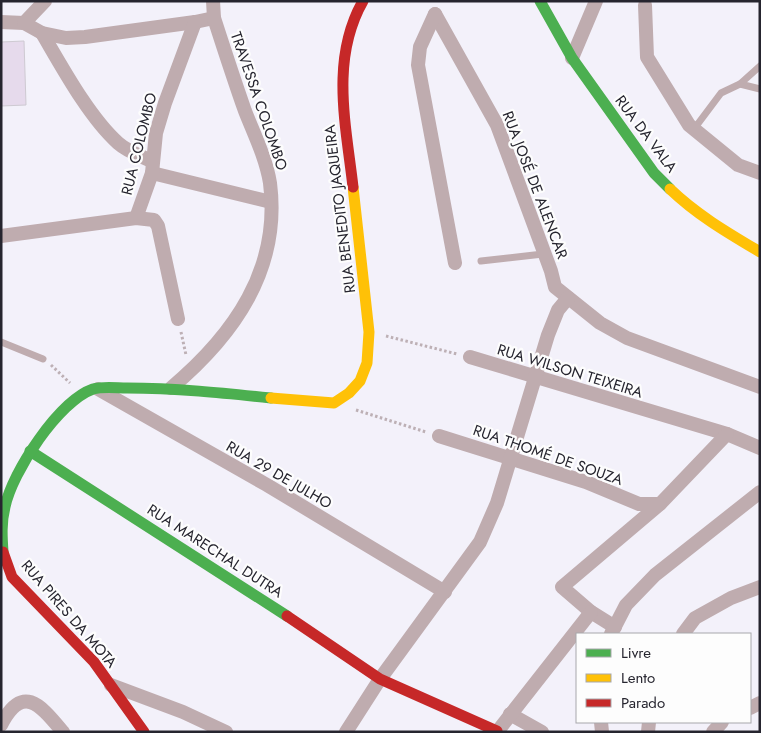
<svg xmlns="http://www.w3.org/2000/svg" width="761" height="733" font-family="Jost,sans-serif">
  <rect width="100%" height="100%" fill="#f3f1fa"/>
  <!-- building -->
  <polygon fill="#e6daec" stroke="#cecad2" points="24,41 26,105 1,106 1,42"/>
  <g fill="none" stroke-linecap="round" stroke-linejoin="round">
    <!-- path -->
    <g stroke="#bdb0b5" stroke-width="3" stroke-dasharray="2.5 2.5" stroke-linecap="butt">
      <polyline points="181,332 186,355"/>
      <polyline points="386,336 457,354"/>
      <polyline points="51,365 70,383"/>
      <polyline points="356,410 426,432"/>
    </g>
    <!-- lane -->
    <g stroke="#bfacaf" stroke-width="7">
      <polyline points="760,66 740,84 760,89"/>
      <polyline points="694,129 721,93 740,84"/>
      <polyline points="481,261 543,254"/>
      <polyline points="1,342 43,359"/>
    </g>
    <!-- street -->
    <g stroke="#bfacaf" stroke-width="14">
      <polyline points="645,5 647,57 689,125 738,165 760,173"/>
      <polyline points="435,14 497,125 551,271 555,287 600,323 627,338 760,387"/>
      <polyline points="435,14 420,47 418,65 455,263"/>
      <polyline points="1,22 24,23 42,33 66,38 85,37 195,22 214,18"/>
      <polyline points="24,23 45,1"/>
      <path d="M42 33C62 67 89 117 118 143 128 152 141 156 152 161"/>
      <polyline points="572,58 596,1"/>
      <polyline points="152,173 271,202"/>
      <polyline points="136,218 152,173 156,133 165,103 195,22"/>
      <polyline points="1,236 136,218 154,220 158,226 178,319"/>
      <polyline points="470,357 727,434 760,448"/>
      <path d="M171 388C234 335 281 269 270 183 266 158 254 134 245 111 234 80 224 49 214 18L213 1"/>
      <polyline points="98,389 267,485 445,592"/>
      <polyline points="439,436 586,482 639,504 660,504 727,434"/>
      <polyline points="615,627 591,612 562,587 660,504"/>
      <polyline points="611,634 626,605 655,575 760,492"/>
      <polyline points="683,634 695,618 731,598 760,587"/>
      <polyline points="111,685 183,712 226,732"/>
      <polyline points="750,708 760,703"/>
      <polyline points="510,714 542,732"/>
      <polyline points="601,722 602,732"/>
      <path d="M1 725C23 682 41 706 63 732"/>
      <polyline points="346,732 380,679 480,542 497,503 548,335 558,310 568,298"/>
      <polyline points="497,732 591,612"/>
      <polyline points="648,732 649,722"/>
      <polyline points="713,732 722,722"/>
    </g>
    <!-- fast -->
    <g stroke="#4caf50" stroke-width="11">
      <polyline points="540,1 572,58 654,173 670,189"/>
      <polyline points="30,451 287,616"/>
      <path d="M3 552C2 537 1 523 5 507 12 472 59 401 93 389 103 386 117 388 127 388 175 388 223 393 271 398"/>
    </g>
    <!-- slow -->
    <g stroke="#ffc107" stroke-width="11">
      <path d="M670 189C697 215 728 233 760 252"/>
      <polyline points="271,398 334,403 349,393 360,381 367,363 369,332 353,187"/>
    </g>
    <!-- jam -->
    <g stroke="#c62828" stroke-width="11">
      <path d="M353 187C346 125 330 59 363 1"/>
      <polyline points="3,552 12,577 94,662 144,732"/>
      <polyline points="287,616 380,679 497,731"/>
    </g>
  </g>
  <g text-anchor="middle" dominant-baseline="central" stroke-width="4.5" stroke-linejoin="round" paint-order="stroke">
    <!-- street labels -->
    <g font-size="15" fill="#26252f" stroke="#fdfdfd">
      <text transform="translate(259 101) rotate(71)">TRAVESSA COLOMBO</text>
      <text transform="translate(646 134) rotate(53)">RUA DA VALA</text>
      <text transform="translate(139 144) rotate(-76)">RUA COLOMBO</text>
      <text transform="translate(535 185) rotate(69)">RUA JOSÉ DE ALENCAR</text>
      <text transform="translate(340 209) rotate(-97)">RUA BENEDITO JAQUEIRA</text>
      <text transform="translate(570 371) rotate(17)">RUA WILSON TEIXEIRA</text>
      <text transform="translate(548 455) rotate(19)">RUA THOMÉ DE SOUZA</text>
      <text transform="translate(279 475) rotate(30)">RUA 29 DE JULHO</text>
      <text transform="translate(215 551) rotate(33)">RUA MARECHAL DUTRA</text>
      <text transform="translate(69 614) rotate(49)">RUA PIRES DA MOTA</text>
    </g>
  </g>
  <!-- border -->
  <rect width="761" height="733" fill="none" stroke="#26252f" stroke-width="5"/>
  <!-- legend -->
  <rect x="576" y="633" width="175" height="90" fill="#fdfdfd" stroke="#a7a7ab"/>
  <rect x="586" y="649" width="25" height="8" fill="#4caf50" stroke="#a7a7ab"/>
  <text x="621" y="658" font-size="15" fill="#26252f">Livre</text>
  <rect x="586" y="674" width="25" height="8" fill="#ffc107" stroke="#a7a7ab"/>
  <text x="621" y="683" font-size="15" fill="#26252f">Lento</text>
  <rect x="586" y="699" width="25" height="8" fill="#c62828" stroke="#a7a7ab"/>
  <text x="621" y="708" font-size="15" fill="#26252f">Parado</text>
</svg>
